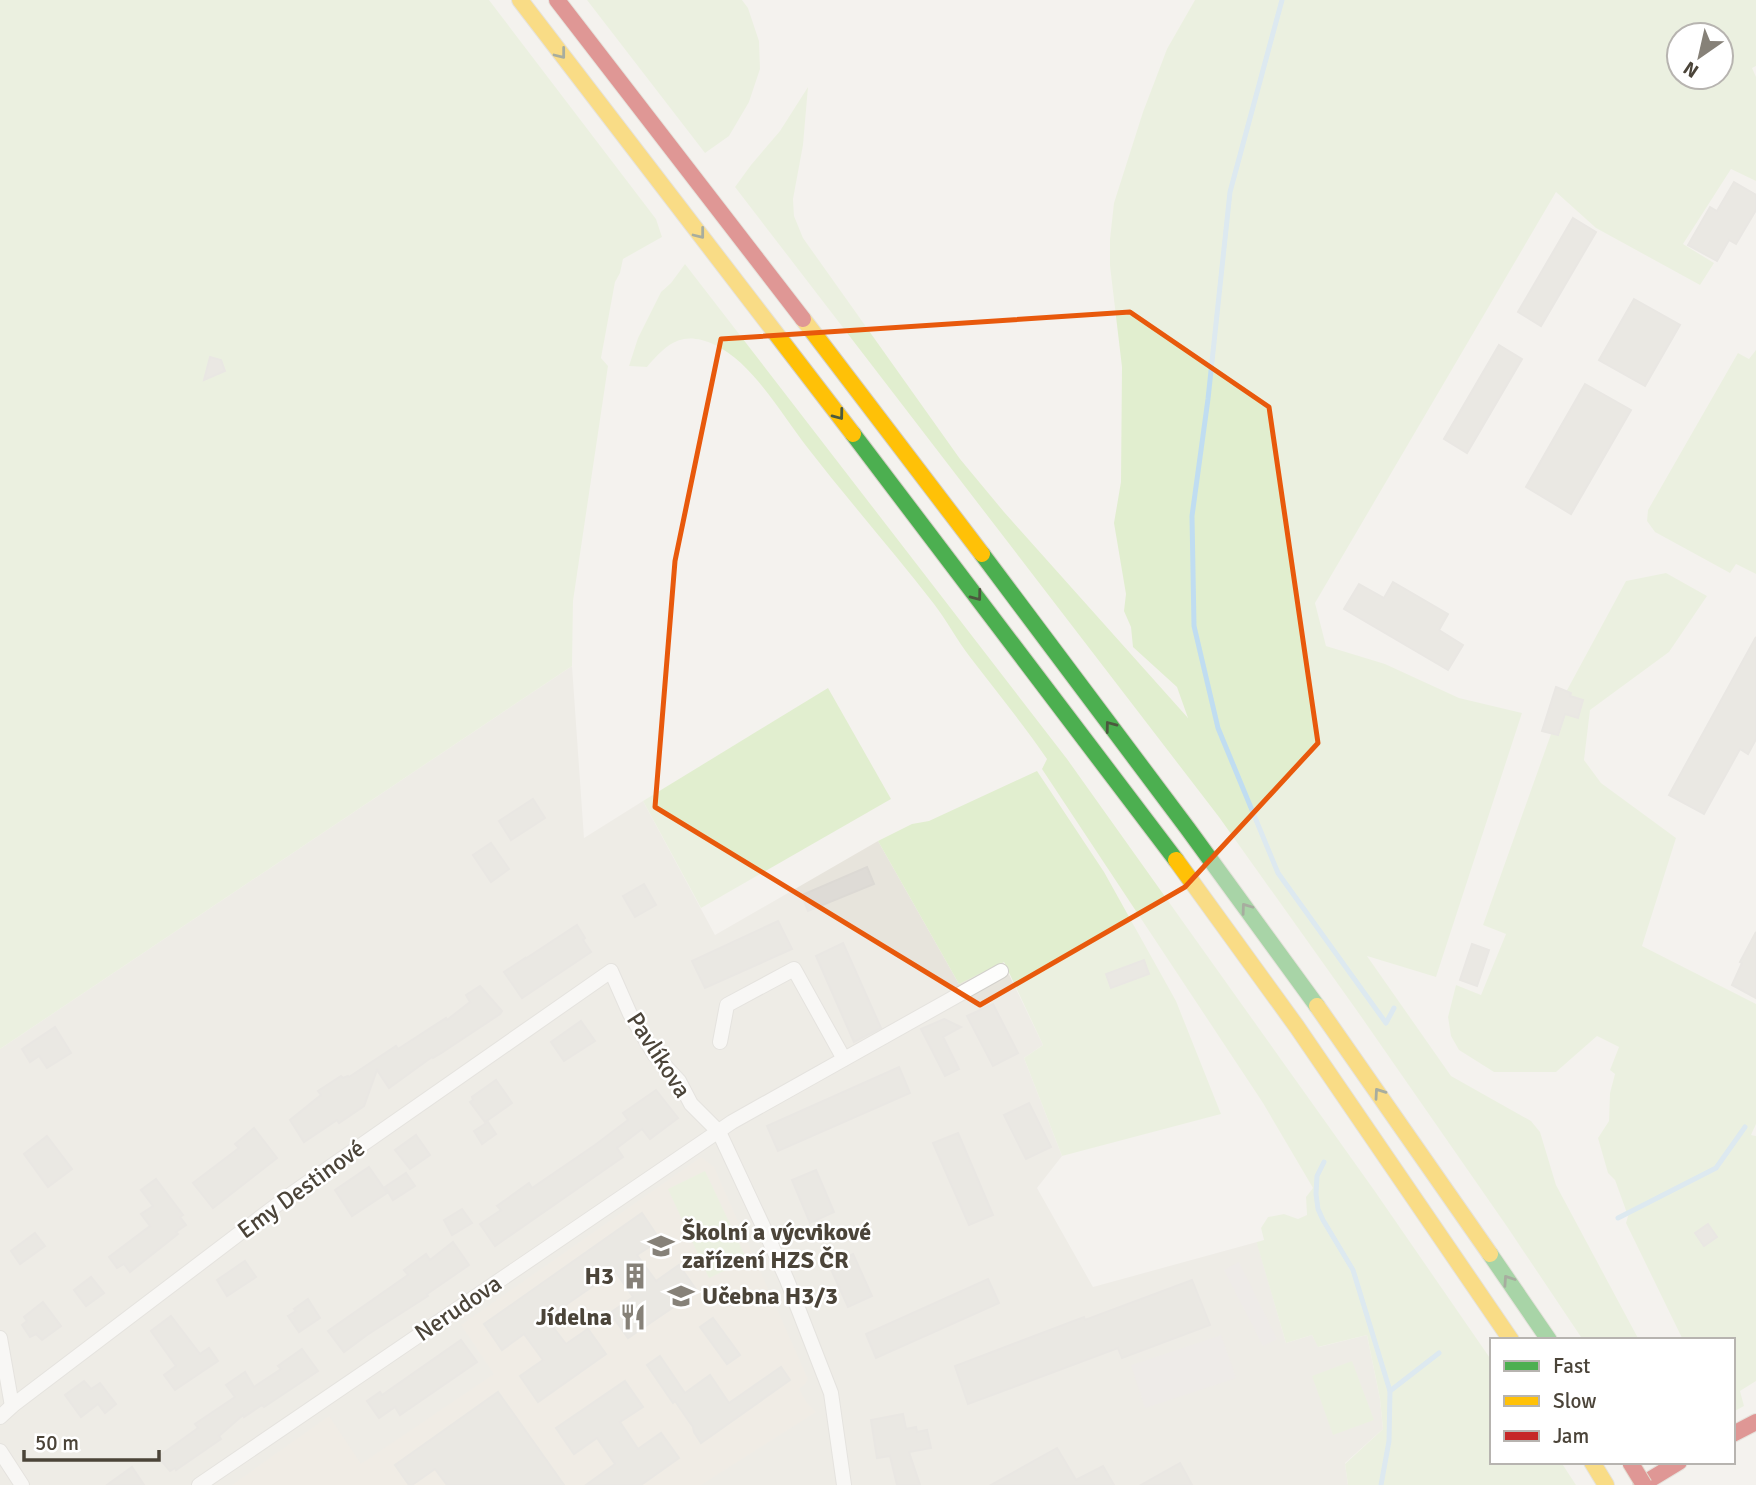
<svg xmlns="http://www.w3.org/2000/svg" width="1756" height="1485" font-family="Signika,sans-serif">
  <rect width="100%" height="100%" fill="#f4f2ee"/>
  <!-- residential -->
  <polygon fill="#e7e4dc" points="572,666 584,838 643,801 715,935 878,841 959,984 1003,962 1043,1045 1024,1058 1062,1156 1037,1188 1093,1287 1257,1242 1286,1343 1312,1335 1319,1347 1367,1335 1380,1399 1383,1429 1345,1463 1348,1485 0,1485 0,1049"/>
  <!-- education -->
  <polygon fill="#eae5da" points="701,1157 714,1167 808,1379 805,1384 799,1389 807,1403 816,1412 701,1485 232,1485 329,1416 361,1464 494,1374 461,1325"/>
  <!-- green -->
  <g fill="#e1eecf" fill-rule="evenodd">
    <polygon points="0,0 489,0 656,219 662,237 623,259 620,273 615,282 601,358 608,366 573,601 572,666 0,1049"/>
    <polygon points="587,0 742,0 748,8 759,41 760,69 749,102 729,136 705,153"/>
    <path d="M1195 0H1756V66L1752 68 1756 77V181L1731 169 1683 244 1714 263 1700 285 1596 228 1556 192 1315 603 1326 646 1385 664 1459 698 1522 713 1436 977 1367 956 1451 1076 1531 1121 1540 1132 1556 1185 1639 1340H1583L1508 1228 1360 1015 1219 817 735 187 751 165 780 131 808 87 803 145 793 199 794 216 803 238 960 459 1004 512 1188 718 1177 687 1133 647 1131 627 1124 611 1126 594 1114 523 1121 482 1122 367 1110 266V239L1114 203 1143 112 1167 49ZM1679 35H1721V77H1679Z"/>
    <path d="M685 264 1067 759 1374 1190 1492 1361V1462H1561L1576 1485H1348L1345 1464 1383 1429 1380 1399 1367 1335 1318 1347 1312 1335 1286 1343 1257 1244V1242L1264 1240 1261 1228 1268 1217 1284 1214 1298 1219 1307 1215 1306 1197 1313 1188 1263 1103 1042 769 1047 759C1023 724 996 691 970 657 957 640 947 621 934 604 893 551 848 500 807 447 782 415 752 362 715 345 682 330 668 343 647 367L629 366 638 338 661 292 671 283Z"/>
    <polygon points="1756,350 1756,574 1736,564 1730,573 1655,532 1647,521 1648,510 1738,353 1749,359"/>
    <polygon points="1666,573 1707,596 1669,652 1590,710 1584,760 1601,783 1676,838 1642,946 1756,1004 1756,1124 1751,1135 1756,1136 1756,1381 1740,1391 1744,1406 1733,1412 1733,1340 1683,1340 1626,1223 1628,1216 1615,1180 1608,1173 1598,1138 1609,1121 1610,1093 1615,1074 1610,1070 1619,1047 1597,1036 1556,1072 1494,1072 1459,1050 1451,1036 1448,1017 1456,985 1481,995 1506,934 1483,925 1566,692 1626,581"/>
    <polygon points="828,688 891,799 701,908 643,801"/>
    <polygon points="1037,771 1104,872 1176,1001 1221,1114 1062,1156 1024,1058 1043,1045 1004,962 959,984 878,841 912,824 929,821"/>
    <polygon points="705,1171 747,1260 709,1278 668,1189"/>
    <polygon points="1352,1361 1374,1420 1333,1435 1312,1376"/>
  </g>
  <!-- parking -->
  <g fill="#e6e3df">
    <polygon points="1239,1262 1277,1339 1263,1346 1224,1270"/>
    <polygon points="1221,1335 1236,1378 1145,1408 1131,1365"/>
  </g>
  <g fill="none" stroke-linecap="round" stroke-linejoin="round">
    <!-- stream -->
    <g stroke="#c0ddf1" stroke-width="5">
      <polyline points="1282,0 1230,192 1208,399 1192,516 1194,626 1218,728 1278,873 1386,1023 1394,1008"/>
      <polyline points="1324,1162 1317,1176 1316,1194 1318,1209 1323,1220 1353,1270 1390,1391"/>
      <polyline points="1618,1218 1716,1168 1745,1127"/>
      <polyline points="1381,1485 1389,1441 1390,1391 1439,1353"/>
    </g>
  </g>
  <!-- building -->
  <g fill="#dedbd6" stroke="#dcd9d4" stroke-width="2">
    <polygon points="1734,182 1756,195 1756,210 1736,244 1729,240 1717,261 1688,245 1710,207 1717,211"/>
    <polygon points="1573,218 1596,232 1541,326 1518,312"/>
    <polygon points="1634,299 1680,325 1645,386 1599,360"/>
    <polygon points="1499,345 1522,359 1467,453 1444,439"/>
    <polygon points="210,357 221,360 225,371 204,380"/>
    <polygon points="1585,384 1631,410 1571,514 1526,487"/>
    <polygon points="1393,582 1448,614 1439,630 1463,645 1448,670 1344,609 1359,584 1384,598"/>
    <polygon points="1756,637 1756,739 1748,754 1740,749 1704,814 1669,795"/>
    <polygon points="1556,687 1571,693 1570,696 1583,700 1578,718 1565,714 1558,735 1542,731"/>
    <polygon points="533,799 545,818 511,840 499,821"/>
    <polygon points="491,843 509,869 491,882 473,855"/>
    <polygon points="867,867 874,884 808,911 802,895"/>
    <polygon points="644,884 656,905 635,917 623,896"/>
    <polygon points="778,921 792,949 705,988 692,961"/>
    <polygon points="577,925 585,938 583,940 591,952 522,998 504,972 525,958 525,959"/>
    <polygon points="1756,932 1756,998 1732,985 1742,963 1740,962"/>
    <polygon points="843,943 881,1028 854,1042 816,956"/>
    <polygon points="1472,944 1489,950 1477,986 1460,980"/>
    <polygon points="1144,960 1149,974 1111,988 1106,974"/>
    <polygon points="480,986 502,1011 500,1014 443,1052 433,1058 432,1057 389,1088 377,1070 364,1106 339,1123 337,1120 304,1142 290,1120 321,1095 318,1091 341,1076 343,1078 348,1076 349,1077 396,1046 398,1049 446,1018 447,1020 470,1002 466,995"/>
    <polygon points="993,1004 1018,1053 993,1066 967,1016"/>
    <polygon points="944,1019 961,1027 943,1037 959,1069 945,1076 921,1029"/>
    <polygon points="581,1021 595,1041 564,1061 551,1042"/>
    <polygon points="55,1027 71,1053 47,1068 39,1056 30,1062 22,1049"/>
    <polygon points="899,1067 910,1093 778,1151 767,1126"/>
    <polygon points="496,1080 512,1103 485,1122 470,1102 473,1100 472,1097"/>
    <polygon points="656,1090 678,1118 650,1139 642,1129 617,1148 623,1157 495,1246 480,1224 501,1210 497,1206 529,1183 532,1188 595,1145 628,1120 623,1113"/>
    <polygon points="1029,1103 1051,1147 1026,1159 1004,1115"/>
    <polygon points="488,1122 496,1134 482,1144 474,1131"/>
    <polygon points="254,1128 277,1158 213,1208 193,1183 239,1148 235,1144"/>
    <polygon points="958,1133 993,1215 969,1225 933,1143"/>
    <polygon points="416,1135 430,1155 410,1169 395,1150"/>
    <polygon points="47,1136 72,1169 48,1187 24,1154"/>
    <polygon points="369,1167 387,1193 352,1216 335,1190"/>
    <polygon points="816,1170 834,1212 810,1223 792,1180"/>
    <polygon points="406,1173 415,1186 393,1200 385,1187"/>
    <polygon points="156,1179 183,1215 180,1217 186,1225 176,1232 178,1234 130,1272 124,1264 117,1268 109,1257 150,1226 141,1214 153,1206 141,1190"/>
    <polygon points="462,1209 472,1223 452,1235 444,1220"/>
    <polygon points="642,1213 660,1240 637,1255 656,1281 679,1265 697,1291 628,1338 610,1313 633,1297 615,1271 570,1302 547,1319 566,1344 588,1329 606,1354 538,1402 520,1376 543,1360 524,1334 502,1350 484,1324"/>
    <polygon points="1708,1224 1717,1237 1704,1246 1695,1233"/>
    <polygon points="35,1233 45,1246 20,1264 11,1251"/>
    <polygon points="453,1242 469,1265 427,1294 428,1296 367,1335 344,1352 328,1331 408,1275 404,1270 426,1254 430,1260"/>
    <polygon points="853,1254 872,1296 848,1307 829,1265"/>
    <polygon points="245,1261 256,1277 227,1296 217,1280"/>
    <polygon points="91,1277 104,1293 86,1306 74,1290"/>
    <polygon points="988,1279 999,1303 876,1358 866,1334"/>
    <polygon points="1192,1280 1210,1325 1122,1358 1118,1348 968,1404 955,1366 1084,1317 1085,1320"/>
    <polygon points="308,1299 320,1318 299,1332 288,1316 296,1311 294,1309"/>
    <polygon points="43,1302 61,1326 42,1340 36,1334 30,1337 22,1325 27,1321 24,1317"/>
    <polygon points="171,1316 200,1354 209,1348 218,1361 175,1390 164,1375 176,1366 151,1331"/>
    <polygon points="713,1318 740,1355 727,1364 700,1327"/>
    <polygon points="461,1340 477,1362 400,1415 395,1407 379,1418 367,1401 380,1392 382,1395"/>
    <polygon points="302,1349 318,1371 264,1407 262,1405 244,1417 243,1415 219,1436 221,1439 176,1470 175,1468 170,1471 158,1457 198,1428 195,1424 235,1397 226,1385 245,1372 254,1387 281,1369 278,1366"/>
    <polygon points="660,1356 685,1393 710,1375 729,1403 781,1367 790,1380 701,1443 694,1432 693,1427 688,1420 675,1401 673,1403 647,1365"/>
    <polygon points="84,1381 91,1389 100,1383 116,1404 105,1413 98,1404 81,1417 65,1395"/>
    <polygon points="625,1381 643,1407 620,1422 638,1449 661,1433 679,1458 641,1485 586,1485 615,1464 597,1438 574,1454 556,1428"/>
    <polygon points="498,1392 564,1485 447,1485 435,1469 412,1485 409,1485 395,1465"/>
    <polygon points="903,1414 906,1429 916,1427 917,1432 927,1430 931,1448 909,1452 920,1485 897,1485 890,1456 877,1458 871,1420"/>
    <polygon points="1057,1448 1076,1480 1103,1466 1114,1485 991,1485"/>
    <polygon points="1180,1463 1192,1485 1141,1485"/>
    <polygon points="132,1467 144,1485 107,1485"/>
  </g>
  <g fill="none" stroke-linecap="round" stroke-linejoin="round">
    <!-- street casing -->
    <g stroke="#d2d0cb" stroke-width="16">
      <g id="street">
        <polyline points="720,1042 727,1005 794,969 844,1059"/>
        <polyline points="0,1338 12,1406"/>
        <polyline points="0,1417 12,1406 290,1195 611,971 630,1014 654,1054 679,1081 691,1104 719,1132 762,1224 787,1280 831,1393 844,1485"/>
        <polyline points="0,1451 22,1485"/>
        <polyline points="199,1485 732,1122 1001,971"/>
      </g>
    </g>
    <!-- fast casing -->
    <g stroke="#d3cfc5" stroke-width="18">
      <g id="fast">
        <polyline points="853,434 1176,860"/>
        <polyline points="982,554 1188,829 1317,1006"/>
        <polyline points="1490,1254 1549,1340"/>
      </g>
    </g>
    <!-- slow casing -->
    <g stroke="#d3cfc5" stroke-width="18">
      <g id="slow">
        <polyline points="520,0 853,434"/>
        <polyline points="803,319 982,554"/>
        <polyline points="1176,860 1297,1027 1511,1340"/>
        <polyline points="1317,1006 1490,1254"/>
        <polyline points="1592,1462 1606,1485"/>
      </g>
    </g>
    <!-- jam casing -->
    <g stroke="#d3cfc5" stroke-width="18">
      <g id="jam">
        <polyline points="557,0 803,319"/>
        <polyline points="1733,1434 1756,1422"/>
        <polyline points="1641,1485 1679,1462"/>
      </g>
    </g>
    <!-- street -->
    <use href="#street" stroke="#fdfdfc" stroke-width="14"/>
    <!-- fast -->
    <use href="#fast" stroke="#4caf50" stroke-width="16"/>
    <!-- slow -->
    <use href="#slow" stroke="#ffc107" stroke-width="16"/>
    <!-- jam -->
    <use href="#jam" stroke="#c62828" stroke-width="16"/>
    <!-- jam-bridge casing -->
    <g stroke="#ccbfa9" stroke-width="18" stroke-linecap="butt">
      <polyline id="jam-bridge" points="1630,1462 1644,1485"/>
    </g>
    <!-- jam-bridge -->
    <use href="#jam-bridge" stroke="#c62828" stroke-width="16"/>
  </g>
  <!-- one-way arrows -->
  <defs><path id="oneway-chevron" d="M-2-3.5L2.5 0L-2 3.5" fill="none" stroke-width="1.6" stroke-linecap="round" stroke-linejoin="round" transform="scale(1.75)"/></defs>
  <g stroke="#4b593e">
    <use href="#oneway-chevron" transform="translate(561 54) rotate(52)"/>
    <use href="#oneway-chevron" transform="translate(700 234) rotate(52)"/>
    <use href="#oneway-chevron" transform="translate(839 415) rotate(53)"/>
    <use href="#oneway-chevron" transform="translate(977 596) rotate(53)"/>
    <use href="#oneway-chevron" transform="translate(1110 726) rotate(-127)"/>
    <use href="#oneway-chevron" transform="translate(1246 908) rotate(-126)"/>
    <use href="#oneway-chevron" transform="translate(1379 1093) rotate(-125)"/>
    <use href="#oneway-chevron" transform="translate(1508 1280) rotate(-124)"/>
  </g>
  <!-- marked area -->
  <path d="M0 0H1756V1485H0ZM1130 312 1269 407 1318 743 1185 887 980 1005 655 807 675 561 721 339Z" fill="#f4f2ee" fill-opacity=".55" fill-rule="evenodd"/>
  <path fill="none" stroke="#e8590c" stroke-width="5" stroke-linejoin="round" d="M1130 312 1269 407 1318 743 1185 887 980 1005 655 807 675 561 721 339Z"/>
  <!-- icons -->
  <defs>
    <g id="university-bare" transform="scale(2.1)"><path d="M0-5L7-2L0 1L-7-2ZM-4 1L0 2.5L4 1V4Q0 6-4 4Z" fill="#868178" stroke="#fff" stroke-width="2.5" paint-order="stroke"/></g>
    <g id="building-bare" transform="scale(2.1)"><path d="M-4-6H4V6H1V3H-1V6H-4ZM-2.5-4.3h1.7v1.8h-1.7ZM.8-4.3h1.7v1.8H.8ZM-2.5-1h1.7V.8h-1.7ZM.8-1h1.7V.8H.8Z" fill="#868178" stroke="#fff" stroke-width="2.5" paint-order="stroke"/></g>
    <g id="school-bare" transform="scale(2.1)"><path d="M0-5L7-2L0 1L-7-2ZM-4 1L0 2.5L4 1V4Q0 6-4 4Z" fill="#868178" stroke="#fff" stroke-width="2.5" paint-order="stroke"/></g>
    <g id="restaurant-bare" transform="scale(2.1)"><path d="M-5-6h1v4h1v-4h1v4h1v-4h1v5L-1.5 .5V6h-2V.5L-5-1ZM5-6V6H3V1.5H1.5Q1.5-4 5-6Z" fill="#868178" stroke="#fff" stroke-width="2.5" paint-order="stroke"/></g>
  </defs>
  <g fill-rule="evenodd">
    <use href="#university-bare" x="661" y="1246"/>
    <use href="#building-bare" x="635" y="1276"/>
    <use href="#school-bare" x="681" y="1296"/>
    <use href="#restaurant-bare" x="633" y="1317"/>
  </g>
  <g text-anchor="middle" dominant-baseline="central" stroke-width="5" stroke-linejoin="round" paint-order="stroke">
    <!-- street labels -->
    <g font-size="24" fill="#4b4439" stroke="#fff">
      <text transform="translate(659 1055) rotate(57)">Pavlíkova</text>
      <text transform="translate(301 1189) rotate(-36)">Emy Destinové</text>
      <text transform="translate(458 1308) rotate(-34)">Nerudova</text>
    </g>
    <!-- poi labels -->
    <g font-size="24" font-weight="bold" fill="#4b4439" stroke="#fff" text-anchor="start">
      <text x="682" y="1232">Školní a výcvikové<tspan x="682" dy="28">zařízení HZS ČR</tspan></text>
      <text x="614" y="1276" text-anchor="end">H3</text>
      <text x="702" y="1296">Učebna H3/3</text>
      <text x="612" y="1317" text-anchor="end">Jídelna</text>
    </g>
  </g>
  <!-- legend -->
  <rect x="1490" y="1338" width="245" height="126" fill="#ffffff" stroke="#b7b4b0" stroke-width="2"/>
  <rect x="1504" y="1361" width="35" height="10" fill="#4caf50" stroke="#b7b4b0" stroke-width="2"/>
  <text x="1553" y="1373" font-size="21" fill="#4b4439">Fast</text>
  <rect x="1504" y="1396" width="35" height="10" fill="#ffc107" stroke="#b7b4b0" stroke-width="2"/>
  <text x="1553" y="1408" font-size="21" fill="#4b4439">Slow</text>
  <rect x="1504" y="1431" width="35" height="10" fill="#c62828" stroke="#b7b4b0" stroke-width="2"/>
  <text x="1553" y="1443" font-size="21" fill="#4b4439">Jam</text>
  <!-- north arrow -->
  <g transform="translate(1700 56) rotate(214)"><circle r="33" fill="#ffffff" stroke="#b7b4b0" stroke-width="2"/>
  <path d="M0-5L12 26L0 18L-12 26Z" fill="#868178"/>
  <text y="-10" font-size="19" font-weight="bold" text-anchor="middle" fill="#4b4439">N</text>
  </g>
  <!-- scale -->
  <path d="M24 1450v10h135v-10" fill="none" stroke="#4b4439" stroke-width="3.5"/>
  <text x="35" y="1450" font-size="21" fill="#4b4439" stroke="#ffffff" stroke-width="5" paint-order="stroke">50 m</text>
</svg>
